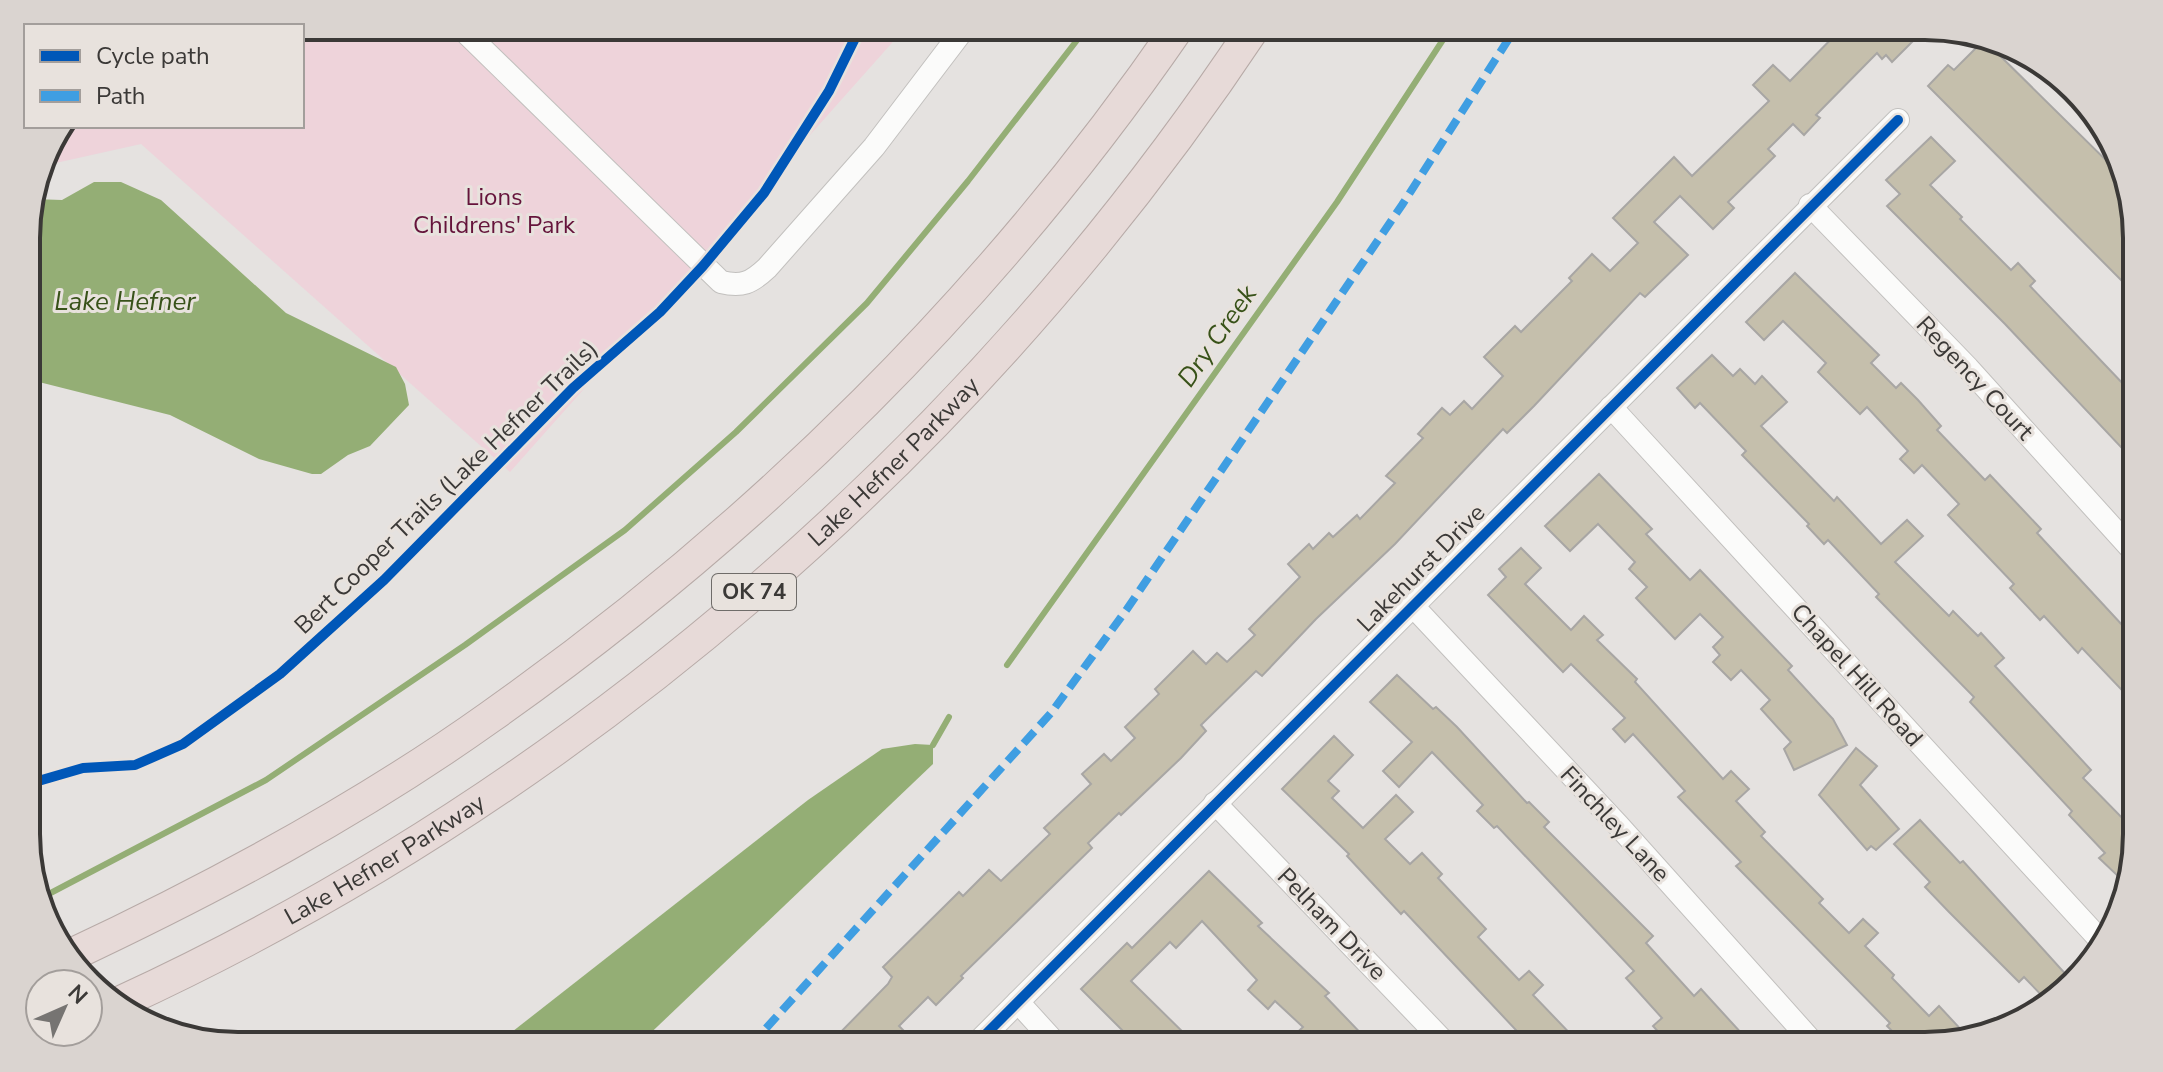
<svg xmlns="http://www.w3.org/2000/svg" width="2163" height="1072" font-family="'Nunito Sans',sans-serif">
  <rect width="100%" height="100%" fill="#e5e2e0"/>
  <!-- green -->
  <polygon fill="#eed3da" points="302,26 907,26 510,472 141,144 42,166 48,144 62,126 302,126"/>
  <!-- water -->
  <g fill="#94ae75">
    <polygon points="94,182 121,182 161,200 286,313 396,367 405,384 409,405 370,446 348,455 321,474 312,474 259,459 170,415 27,379 26,224 33,199 62,200"/>
    <polygon points="915,744 933,745 933,764 637,1046 494,1046 808,800 882,749"/>
  </g>
  <g fill="none" stroke-linecap="round" stroke-linejoin="round">
    <!-- stream -->
    <g stroke="#94ae75" stroke-width="6">
      <polyline points="1007,665 1337,202 1452,26"/>
      <polyline points="933,745 949,717"/>
      <polyline points="43,897 266,780 465,645 625,530 736,432 867,303 968,181 1088,26"/>
    </g>
  </g>
  <!-- building -->
  <g fill="#c5bfac" stroke="#a8a6a4" stroke-width="2">
    <polygon points="1844,26 1927,27 1892,62 1886,55 1882,59 1877,53 1816,115 1820,118 1804,135 1793,124 1768,149 1775,156 1728,202 1734,208 1713,229 1680,196 1654,222 1688,255 1645,297 1640,293 1534,406 1507,433 1503,429 1395,544 1316,619 1262,676 1256,671 1201,725 1206,731 1181,758 1121,815 1119,813 1088,843 1092,848 961,976 963,978 936,1005 928,997 899,1026 906,1033 894,1046 827,1046 888,984 892,977 883,967 959,892 963,896 989,870 1001,881 1050,834 1044,828 1091,784 1082,774 1104,754 1111,761 1135,738 1125,727 1159,694 1155,689 1193,651 1206,664 1217,653 1227,662 1255,635 1249,629 1300,577 1288,564 1309,544 1313,549 1329,533 1333,537 1357,515 1360,519 1395,483 1386,476 1423,438 1418,434 1442,408 1450,415 1464,401 1472,409 1503,376 1484,357 1515,326 1521,332 1572,281 1569,278 1592,254 1610,271 1638,243 1613,218 1674,157 1692,176 1769,101 1753,85 1773,65 1790,81"/>
    <polygon points="1984,40 2119,173 2135,211 2135,294 1928,86 1948,65 1954,70"/>
    <polygon points="1931,137 1955,161 1930,185 1962,217 1960,219 2011,270 2018,263 2035,281 2030,286 2127,388 2136,380 2136,463 2005,324 1887,206 1900,194 1886,180"/>
    <polygon points="1795,273 1879,355 1871,363 1896,388 1901,383 1918,400 1941,426 1937,430 1985,480 1990,475 2041,529 2037,533 2136,640 2137,706 2082,648 2078,653 2044,616 2040,620 2010,588 2014,584 1948,515 1959,504 1922,465 1914,473 1900,459 1908,451 1867,407 1860,414 1818,372 1826,363 1783,321 1764,340 1746,322"/>
    <polygon points="1712,355 1733,376 1740,369 1755,384 1762,376 1787,402 1761,426 1834,501 1837,497 1881,544 1907,520 1923,536 1895,562 1949,616 1953,611 1978,636 1981,633 2004,658 1995,666 2091,770 2083,778 2137,833 2129,870 2120,878 2099,858 2105,853 2069,815 2072,811 1970,702 1974,697 1876,597 1879,594 1828,540 1824,544 1807,526 1809,524 1742,455 1746,451 1700,403 1695,408 1677,388"/>
    <polygon points="1599,474 1652,529 1646,534 1690,580 1700,570 1792,666 1788,670 1833,719 1847,745 1794,770 1784,749 1791,742 1761,709 1770,700 1741,670 1731,680 1713,662 1720,655 1713,647 1723,637 1700,614 1675,639 1636,598 1647,587 1629,569 1635,562 1598,524 1570,551 1545,526"/>
    <polygon points="1521,548 1541,568 1525,584 1571,630 1584,616 1603,635 1597,640 1637,679 1635,682 1723,779 1731,771 1749,789 1736,801 1765,832 1761,836 1823,899 1819,903 1849,933 1863,919 1878,933 1865,946 1894,975 1892,978 1929,1016 1939,1006 1967,1036 1938,1046 1913,1046 1903,1035 1899,1038 1887,1026 1890,1023 1736,866 1741,862 1678,797 1685,791 1633,734 1625,742 1613,729 1625,718 1571,664 1563,672 1488,595 1506,577 1499,569"/>
    <polygon points="1397,675 1433,709 1436,707 1457,727 1527,803 1529,802 1549,822 1544,827 1653,936 1646,943 1694,996 1701,989 1743,1035 1730,1046 1671,1046 1653,1026 1662,1018 1626,978 1634,971 1497,826 1494,828 1477,811 1483,805 1432,752 1399,787 1383,771 1412,742 1370,702"/>
    <polygon points="1334,736 1353,755 1328,781 1339,791 1332,798 1363,828 1396,795 1413,812 1385,839 1410,864 1422,853 1442,874 1438,878 1486,929 1478,937 1519,980 1529,971 1543,985 1533,995 1582,1046 1531,1046 1404,911 1401,914 1347,856 1349,854 1282,789"/>
    <polygon points="1856,748 1877,766 1860,785 1899,829 1876,850 1871,846 1867,850 1819,795"/>
    <polygon points="1920,820 1960,863 1963,861 2070,979 2049,1003 2024,977 2019,982 1949,912 1925,887 1930,882 1894,844"/>
    <polygon points="1209,871 1262,923 1258,926 1329,993 1325,996 1373,1046 1283,1046 1303,1027 1275,1001 1268,1009 1248,990 1257,980 1202,921 1176,948 1170,942 1131,981 1197,1046 1138,1046 1081,989 1127,943 1132,948"/>
  </g>
  <g fill="none" stroke-linecap="round" stroke-linejoin="round">
    <!-- minor casing -->
    <g stroke="#c2c0be" stroke-width="24">
      <g id="minor">
        <path d="M459 26 721 282C742 287 751 283 767 268L874 147 966 26"/>
        <polyline points="1810,205 1968,368 2136,554"/>
        <polyline points="1611,407 2102,942"/>
        <polyline points="1412,605 1618,825 1816,1046"/>
        <polyline points="1215,803 1448,1046"/>
        <polyline points="1018,1002 1058,1046"/>
        <polyline points="974,1046 1898,120"/>
      </g>
    </g>
    <!-- highway casing -->
    <g stroke="#b7aaa7" stroke-width="34">
      <g id="highway">
        <path d="M67 957C214 888 358 811 490 717 758 528 993 296 1179 26"/>
        <path id="s1" d="M119 1003C577 792 976 446 1255 26"/>
      </g>
    </g>
    <!-- minor -->
    <use href="#minor" stroke="#fbfbfa" stroke-width="22"/>
    <!-- highway -->
    <use href="#highway" stroke="#e7dad8" stroke-width="32"/>
    <!-- quiet -->
    <polyline stroke="#3f9ee2" stroke-width="8" stroke-dasharray="16 8" stroke-linecap="butt" points="750,1046 1051,713 1127,609 1402,205 1517,26"/>
    <!-- cycleway casing -->
    <g stroke="#e8e2dd" stroke-width="15">
      <g id="cycleway">
        <polyline points="28,784 83,768 135,765 183,744 280,674 384,580 573,388 660,312 703,266 764,193 829,91 861,26"/>
        <polyline points="974,1046 1898,120"/>
      </g>
    </g>
    <!-- cycleway -->
    <use href="#cycleway" stroke="#0057b8" stroke-width="10"/>
  </g>
  <g text-anchor="middle" dominant-baseline="central" stroke-width="6" stroke-linejoin="round" paint-order="stroke">
    <!-- shield labels -->
    <rect fill="#e8e2dd" stroke="#6f6c69" stroke-width="2" x="712" y="574" width="84" height="36" rx="6"/>
    <g font-size="22" font-weight="bold" fill="#3b3937">
      <text x="754" y="592">OK 74</text>
    </g>
    <!-- park labels -->
    <g font-size="24" fill="#65143b" stroke="#e8e2dd">
      <text x="494" y="197">Lions<tspan x="494" dy="28">Childrens' Park</tspan></text>
    </g>
    <!-- street labels -->
    <g font-size="24" fill="#3b3937" stroke="#e8e2dd">
      <text transform="translate(1975 378) rotate(47)">Regency Court</text>
      <text stroke="none"><textPath href="#s1" startOffset="950">Lake Hefner Parkway</textPath></text>
      <text transform="translate(446 487) rotate(-44)">Bert Cooper Trails (Lake Hefner Trails)</text>
      <text transform="translate(1421 568) rotate(-45)">Lakehurst Drive</text>
      <text transform="translate(1857 675) rotate(48)">Chapel Hill Road</text>
      <text transform="translate(1615 824) rotate(47)">Finchley Lane</text>
      <text stroke="none"><textPath href="#s1" startOffset="302">Lake Hefner Parkway</textPath></text>
      <text transform="translate(1332 924) rotate(46)">Pelham Drive</text>
    </g>
    <!-- water labels -->
    <g font-size="26" font-style="italic" fill="#385219" stroke="#e8e2dd">
      <text x="125" y="301">Lake Hefner</text>
      <text transform="translate(1217 336) rotate(-55)">Dry Creek</text>
    </g>
  </g>
  <!-- crop -->
  <path d="M0 0H2163V1072H0ZM238 40H1925A198 198 0 0 1 2123 238V834A198 198 0 0 1 1925 1032H238A198 198 0 0 1 40 834V238A198 198 0 0 1 238 40Z" fill="#dad4d0" fill-rule="evenodd"/>
  <path fill="none" stroke="#3b3937" stroke-width="4" d="M238 40H1925A198 198 0 0 1 2123 238V834A198 198 0 0 1 1925 1032H238A198 198 0 0 1 40 834V238A198 198 0 0 1 238 40Z"/>
  <!-- legend -->
  <rect x="24" y="24" width="280" height="104" fill="#e8e2dd" stroke="#a39e9b" stroke-width="2"/>
  <rect x="40" y="50" width="40" height="12" fill="#0057b8" stroke="#a39e9b" stroke-width="2"/>
  <text x="96" y="64" font-size="24" fill="#3b3937">Cycle path</text>
  <rect x="40" y="90" width="40" height="12" fill="#3f9ee2" stroke="#a39e9b" stroke-width="2"/>
  <text x="96" y="104" font-size="24" fill="#3b3937">Path</text>
  <!-- north arrow -->
  <g transform="translate(64 1008) rotate(45)"><circle r="38" fill="#e8e2dd" stroke="#a39e9b" stroke-width="2"/>
  <path d="M0-6L14 30L0 20L-14 30Z" fill="#767472"/>
  <text y="-12" font-size="22" font-weight="bold" text-anchor="middle" fill="#3b3937">N</text>
  </g>
</svg>
